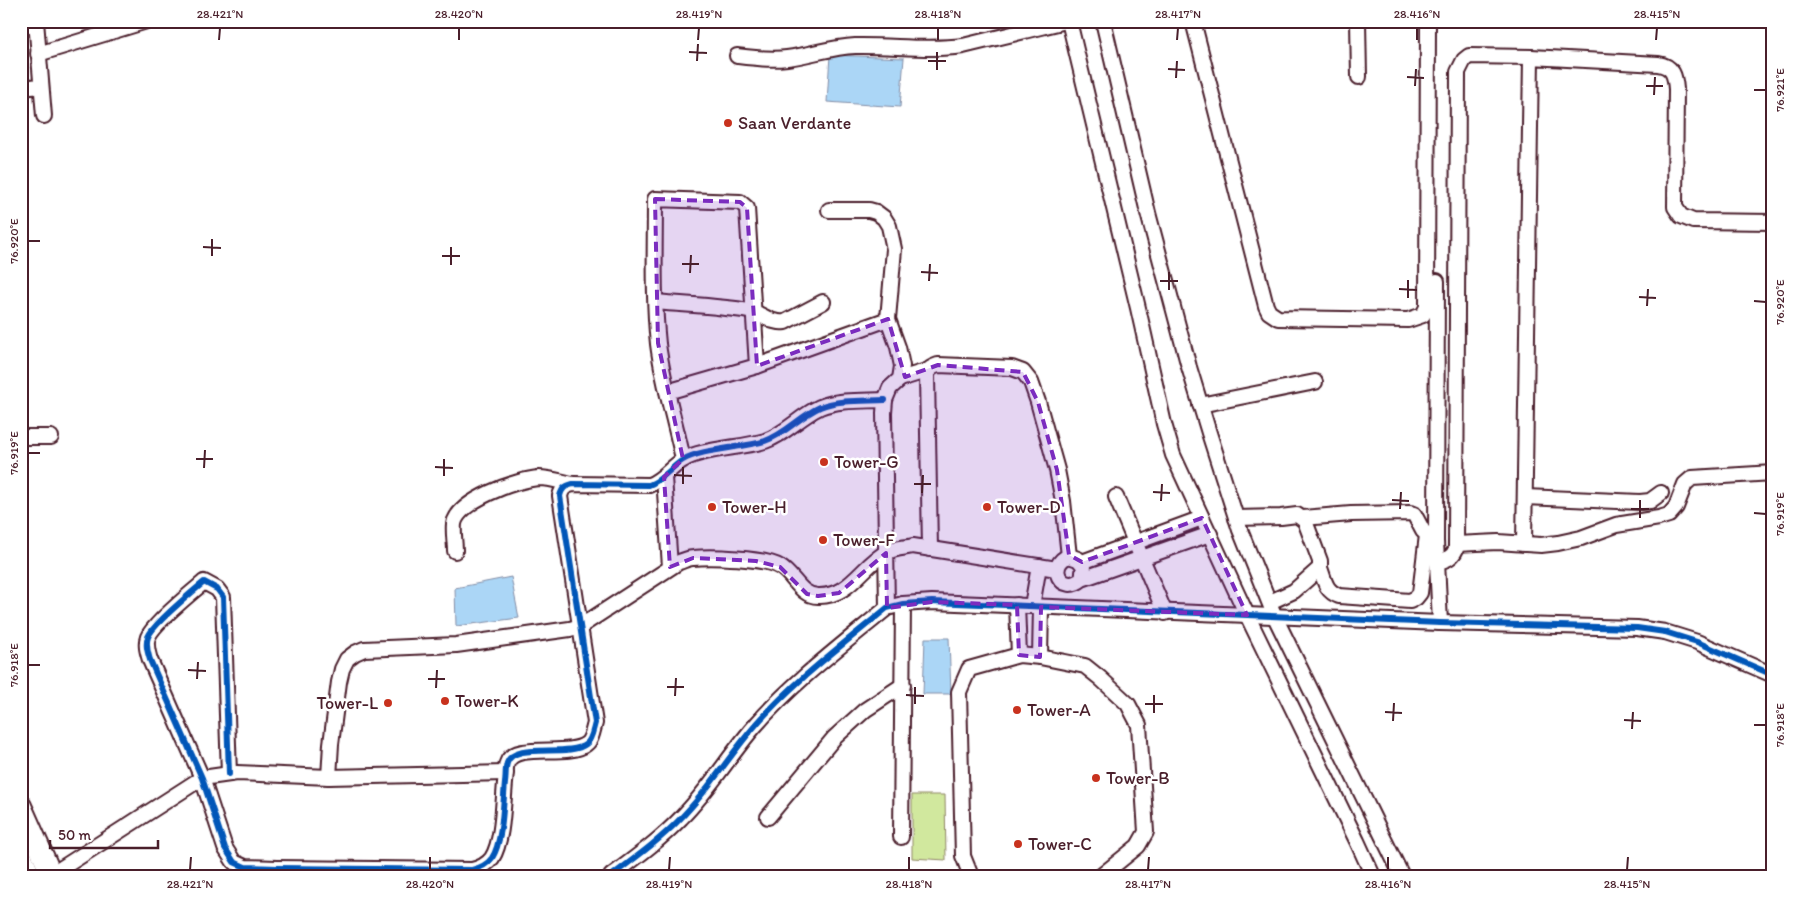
<svg xmlns="http://www.w3.org/2000/svg" width="1794" height="897" font-family="Itim,sans-serif">
  <rect width="100%" height="100%" fill="#fff"/>
  <filter id="ink" filterUnits="userSpaceOnUse"><feTurbulence type="fractalNoise" baseFrequency=".02" numOctaves="2"/><feDisplacementMap in="SourceGraphic" scale="10" xChannelSelector="R" yChannelSelector="G"/><feConvolveMatrix kernelMatrix="1 2 1 2 8 2 1 2 1" color-interpolation-filters="sRGB"/></filter>
  <g filter="url(#ink)">
    <!-- green -->
    <polygon fill="#d1e89e" stroke="#8e8464" points="912,795 945,795 946,860 912,858"/>
    <!-- water -->
    <g fill="#abd6f6" stroke="#848da5">
      <polygon points="830,55 904,58 900,107 827,102"/>
      <polygon points="511,577 519,618 456,626 455,588"/>
      <polygon points="925,638 949,638 951,694 923,694"/>
    </g>
    <g fill="none" stroke-linecap="round" stroke-linejoin="round">
      <!-- minor casing -->
      <g stroke="#4a1f2b" stroke-width="18">
        <g id="minor">
          <polyline points="36,21 44,116"/>
          <polyline points="1069,21 1138,308 1164,424 1173,455 1247,615 1357,841 1373,876"/>
          <polyline points="1103,21 1148,213 1189,367 1209,433 1240,530 1275,617 1402,876"/>
          <polyline points="1193,21 1266,306 1269,312 1278,318 1408,320 1423,315 1427,307 1428,21"/>
          <polyline points="1358,21 1359,77"/>
          <polyline points="21,27 36,24"/>
          <polyline points="38,54 147,21"/>
          <path d="M737 56C754 58 770 60 787 58 811 55 831 47 855 46 892 45 927 51 963 46L1066 21"/>
          <polyline points="21,88 41,86"/>
          <polyline points="829,210 869,210 876,212 884,218 889,226 894,249 888,319 898,347 902,366 900,379 890,388 885,400 884,413 887,608"/>
          <polyline points="1437,281 1436,541 1440,623"/>
          <path d="M656 302C687 305 719 306 749 311 762 313 770 324 785 322L823 302"/>
          <polyline points="757,366 888,319"/>
          <polyline points="900,379 929,370"/>
          <path d="M667 392 757 366 747 208 740 202 655 199C655 247 653 296 658 344 663 383 675 421 683 459"/>
          <polyline points="1200,405 1315,382"/>
          <polyline points="21,437 51,437"/>
          <polyline points="664,477 670,567"/>
          <polyline points="1116,497 1165,613"/>
          <polyline points="1525,497 1640,502 1650,501 1661,493"/>
          <polyline points="1236,518 1281,517 1297,515 1305,521 1320,561 1320,568 1294,591 1270,602"/>
          <polyline points="1303,518 1351,514 1410,513 1414,514 1423,531 1433,539"/>
          <polyline points="1456,544 1498,542 1541,545 1558,543 1581,538 1616,525 1659,518 1669,515 1676,507 1685,484 1692,478 1773,473"/>
          <path d="M1524 544 1531 57 1658 64C1673 66 1675 76 1676 89L1675 207 1681 216 1693 221 1773 222"/>
          <path d="M930 549 927 375C929 368 932 367 938 365L1012 368 1023 372 1031 382 1038 402 1057 470 1063 501 1069 556"/>
          <path d="M455 551C455 543 453 532 454 524 457 501 518 479 539 478 550 478 562 482 573 484"/>
          <polyline points="1082,562 1202,518"/>
          <path d="M1437 562C1446 560 1452 558 1456 549L1458 72 1464 60 1469 56 1531 57"/>
          <path d="M1320 568C1325 581 1325 591 1339 596L1410 601 1416 598 1420 593 1427 535"/>
          <path d="M1082 579 1084 566 1078 559 1069 556C1046 564 1061 596 1082 579L1210 534"/>
          <polyline points="1017,605 1019,655"/>
          <polyline points="1032,606 1039,566"/>
          <polyline points="1040,657 1041,607"/>
          <path d="M229 774 223 597 217 589 204 582C192 592 152 625 148 637 145 645 148 653 150 660L202 778 225 848 234 862 245 867 277 868 472 870C480 868 487 865 492 858 503 841 503 803 505 783 506 777 505 769 507 763 514 741 569 758 586 744 592 740 593 729 595 723L560 496C562 488 565 486 573 484L649 485C663 480 671 467 683 460 700 449 742 448 765 441 786 434 800 416 820 407 839 399 865 401 885 400"/>
          <path d="M329 777 331 744 339 682 342 669 347 659 355 653 364 649 456 645 570 629 581 626 679 562C683 561 688 558 693 558 710 556 766 558 780 567 794 575 800 596 818 596 850 597 862 565 887 552 895 548 904 548 913 546L1057 569"/>
          <polyline points="768,817 834,738 865,710 903,685"/>
          <polyline points="901,837 903,604"/>
          <polyline points="51,875 202,778 237,773 329,777 506,773"/>
          <path d="M611 876C635 858 660 840 681 818 709 790 729 756 754 727 793 682 841 646 887 608L903 604 932 602 1440 623 1637 628 1665 632 1697 642 1773 675"/>
          <polyline points="971,876 963,856 959,692 969,669 1019,655 1040,657 1085,666 1100,678 1128,704 1139,725 1146,832 1138,846 1101,876"/>
        </g>
      </g>
      <!-- highway casing -->
      <g stroke="#4a1f2b" stroke-width="24">
        <g id="highway">
          <polyline points="21,806 52,876"/>
          <polyline points="21,855 30,876"/>
        </g>
      </g>
      <!-- minor -->
      <use href="#minor" stroke="#fff" stroke-width="14"/>
      <!-- highway -->
      <use href="#highway" stroke="#fff" stroke-width="20"/>
      <!-- cycleway casing -->
      <g stroke="#fff" stroke-width="9">
        <g id="cycleway">
          <path d="M229 774 223 597 217 589 204 582C192 592 152 625 148 637 145 645 148 653 150 660L202 778 225 848 234 862 245 867 277 868 472 870C480 868 487 865 492 858 503 841 503 803 505 783 506 777 505 769 507 763 514 741 569 758 586 744 592 740 593 729 595 723L560 496C562 488 565 486 573 484L649 485C663 480 671 467 683 460 700 449 742 448 765 441 786 434 800 416 820 407 839 399 865 401 885 400"/>
          <path d="M611 876C635 858 660 840 681 818 709 790 729 756 754 727 793 682 841 646 887 608L903 604 932 602 1440 623 1637 628 1665 632 1697 642 1773 675"/>
        </g>
      </g>
      <!-- cycleway -->
      <use href="#cycleway" stroke="#0057b8" stroke-width="6"/>
    </g>
  </g>
  <!-- marked area -->
  <path fill="#7b2cbf" fill-opacity="0.2" stroke="#7b2cbf" stroke-width="4" stroke-dasharray="10 6" stroke-linejoin="round" d="M655 199 740 202 747 208 757 366 888 319 905 377 938 365 1023 372 1038 402 1057 470 1069 555 1082 562 1202 518 1247 615 1041 607 1040 657 1019 655 1017 605 932 602 887 608 886 553 839 593 818 596 807 594 780 567 756 561 693 558 670 567 664 477 683 459 658 343Z"/>
  <!-- ticks -->
  <path fill="none" stroke="#4a1f2b" stroke-width="2" d="M219 40 220 28M459 40V28M698 40 699 28M938 40V28M1177 40 1178 28M1417 40V28M1656 40 1657 28M689 52 707 53M697 61 698 44M928 61H946M1168 69 1185 70M937 70V52M1407 77 1424 78M1176 78 1177 61M1415 86 1416 69M1646 86H1663M1754 90H1766M1654 95 1655 77M28 241H40M203 247 221 248M212 256V239M442 256H460M682 264H699M451 265V247M921 272 938 273M690 273 691 255M929 281 930 264M1160 281H1178M1399 289 1417 290M1169 290V272M1639 297 1656 298M1408 298V280M1754 301 1766 302M1647 306 1648 289M28 453H40M196 459H213M435 467 453 468M204 468 205 450M674 475 692 476M444 476V459M683 484V467M914 484H931M1153 492 1170 493M922 493 923 475M1392 500 1409 501M1161 501 1162 484M1400 509 1401 492M1631 509H1649M1754 513 1766 514M1640 518V500M28 665H40M188 670 206 671M197 679 198 662M428 679H445M667 687H684M436 688 437 670M906 695 924 696M675 696 676 678M915 704V687M1145 704H1163M1385 712 1402 713M1154 713V695M1624 720 1641 721M1393 721 1394 703M1754 725H1766M1632 729 1633 712M190 870 191 857M430 870V857M669 870 670 857M909 870V857M1148 870 1149 857M1388 870V857M1627 870 1628 857"/>
  <!-- markers -->
  <g fill="#c8321e" stroke="#fff" stroke-width="2">
    <circle cx="728" cy="123" r="5"/>
    <circle cx="824" cy="462" r="5"/>
    <circle cx="712" cy="507" r="5"/>
    <circle cx="987" cy="507" r="5"/>
    <circle cx="823" cy="540" r="5"/>
    <circle cx="445" cy="701" r="5"/>
    <circle cx="388" cy="703" r="5"/>
    <circle cx="1017" cy="710" r="5"/>
    <circle cx="1096" cy="778" r="5"/>
    <circle cx="1018" cy="844" r="5"/>
  </g>
  <g text-anchor="middle" dominant-baseline="central" stroke-width="5" stroke-linejoin="round" paint-order="stroke">
    <!-- poi labels -->
    <g font-size="18" fill="#4a1f2b" stroke="#fff" text-anchor="start">
      <text x="738" y="123">Saan Verdante</text>
      <text x="834" y="462">Tower-G</text>
      <text x="722" y="507">Tower-H</text>
      <text x="997" y="507">Tower-D</text>
      <text x="833" y="540">Tower-F</text>
      <text x="455" y="701">Tower-K</text>
      <text x="378" y="703" text-anchor="end">Tower-L</text>
      <text x="1027" y="710">Tower-A</text>
      <text x="1106" y="778">Tower-B</text>
      <text x="1028" y="844">Tower-C</text>
    </g>
  </g>
  <!-- margin -->
  <rect width="1794" height="897" fill="none" stroke="#fff" stroke-width="55"/>
  <!-- scale -->
  <path d="M50 840v8h108v-8" fill="none" stroke="#4a1f2b" stroke-width="2.5"/>
  <text x="58" y="840" font-size="15" fill="#4a1f2b" stroke="#ffffff" stroke-width="4" paint-order="stroke">50 m</text>
  <rect x="28" y="28" width="1738" height="842" fill="none" stroke="#4a1f2b" stroke-width="2"/>
  <g font-size="12" text-anchor="middle" fill="#4a1f2b">
    <text x="220" y="18">28.421°N</text>
    <text x="459" y="18">28.420°N</text>
    <text x="699" y="18">28.419°N</text>
    <text x="938" y="18">28.418°N</text>
    <text x="1178" y="18">28.417°N</text>
    <text x="1417" y="18">28.416°N</text>
    <text x="1657" y="18">28.415°N</text>
    <text transform="translate(1780 90) rotate(-90)" y="4">76.921°E</text>
    <text transform="translate(14 241) rotate(-90)" y="4">76.920°E</text>
    <text transform="translate(1780 302) rotate(-90)" y="4">76.920°E</text>
    <text transform="translate(14 453) rotate(-90)" y="4">76.919°E</text>
    <text transform="translate(1780 514) rotate(-90)" y="4">76.919°E</text>
    <text transform="translate(14 665) rotate(-90)" y="4">76.918°E</text>
    <text transform="translate(1780 725) rotate(-90)" y="4">76.918°E</text>
    <text x="190" y="888">28.421°N</text>
    <text x="430" y="888">28.420°N</text>
    <text x="669" y="888">28.419°N</text>
    <text x="909" y="888">28.418°N</text>
    <text x="1148" y="888">28.417°N</text>
    <text x="1388" y="888">28.416°N</text>
    <text x="1627" y="888">28.415°N</text>
  </g>
</svg>
